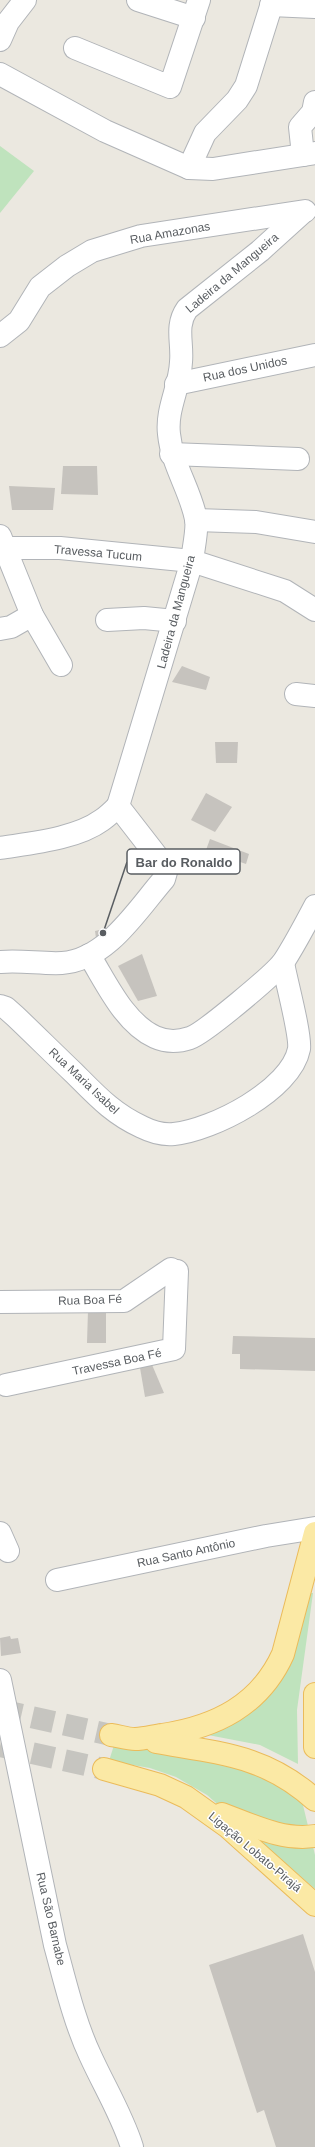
<svg xmlns="http://www.w3.org/2000/svg" width="315" height="2147" font-family="Helvetica,sans-serif">
  <rect width="100%" height="100%" fill="#ebe8e0"/>
  <!-- green -->
  <g fill="#bfe3bd">
    <polygon points="0,146 34,171 0,213"/>
    <path d="M310 1593H313L297 1710 298 1764 260 1745 208 1735C283 1702 292 1667 310 1593Z"/>
    <polygon points="114,1745 162,1752 256,1772 302,1801 315,1855 315,1889 207,1795 176,1777 150,1768 109,1761"/>
  </g>
  <!-- building -->
  <g fill="#c6c3be">
    <polygon points="63,466 97,466 98,495 61,494"/>
    <polygon points="9,486 55,488 53,510 12,510"/>
    <polygon points="182,666 210,677 206,690 172,682"/>
    <polygon points="215,742 238,742 237,763 216,763"/>
    <polygon points="206,793 232,807 215,832 191,820"/>
    <polygon points="210,839 249,854 246,864 206,850"/>
    <polygon points="108,928 96,938 95,931"/>
    <polygon points="142,954 157,996 138,1001 118,966"/>
    <polygon points="88,1310 106,1311 106,1343 87,1343"/>
    <polygon points="233,1336 315,1338 315,1371 240,1369 240,1354 232,1354"/>
    <polygon points="150,1360 164,1393 145,1397 139,1362"/>
    <polygon points="10,1636 11,1639 18,1638 21,1653 1,1656 0,1638"/>
    <polygon points="303,1934 315,1972 315,2147 276,2147 264,2110 257,2113 209,1965"/>
  </g>
  <g fill="none" stroke-linecap="round" stroke-linejoin="round">
    <!-- major-tunnel -->
    <g stroke="#c6c5c0" stroke-width="22" stroke-dasharray="22 11" stroke-linecap="butt">
      <polyline points="0,1710 111,1735"/>
      <polyline points="0,1746 104,1769"/>
    </g>
    <!-- minor casing -->
    <g stroke="#b1b4b8" stroke-width="24">
      <g id="minor">
        <polyline points="138,0 194,18"/>
        <polyline points="271,5 315,7"/>
        <polyline points="0,40 8,22 25,0"/>
        <polyline points="75,48 170,87 199,0"/>
        <polyline points="0,74 105,131 189,168 213,169 315,153"/>
        <polyline points="303,155 300,127 313,112 315,102"/>
        <polyline points="189,168 205,133 237,100 246,86 273,0"/>
        <polyline points="0,336 19,321 40,287 67,266 92,251 141,236 305,211"/>
        <polyline points="176,384 315,355"/>
        <polyline points="171,454 298,459"/>
        <polyline points="196,520 256,522 315,532"/>
        <polyline points="0,536 32,615 61,665"/>
        <polyline points="4,548 60,548 192,561 285,591 315,610"/>
        <polyline points="107,620 144,618 175,621"/>
        <polyline points="0,629 11,627 32,615"/>
        <polyline points="296,694 315,696"/>
        <path d="M118 806 192 561C193 550 198 529 196 519 190 489 172 465 169 434 166 409 180 387 181 362 183 343 175 326 187 309L260 251 303 212"/>
        <path d="M0 848C31 843 76 839 102 820 108 816 113 811 118 806"/>
        <path d="M89 955C106 982 124 1023 155 1037 166 1042 178 1042 190 1038 203 1034 275 974 284 961 295 944 305 925 315 906"/>
        <path d="M0 962C21 960 41 964 62 963 107 960 137 910 164 879L166 872 163 864 118 806"/>
        <path d="M0 1006 6 1008 15 1016C35 1035 54 1054 74 1073 96 1095 113 1114 142 1127 152 1132 164 1135 174 1134 213 1130 291 1090 299 1049 301 1035 286 980 283 963"/>
        <polyline points="0,1302 124,1301 171,1269"/>
        <polyline points="6,1385 174,1349 177,1271"/>
        <polyline points="0,1533 8,1551"/>
        <polyline points="57,1580 266,1536 315,1528"/>
        <path d="M0 1680 55 1945C65 1981 74 2021 90 2055 104 2086 122 2115 132 2147"/>
      </g>
    </g>
    <!-- major casing -->
    <g stroke="#ebbb5a" stroke-width="24">
      <g id="major">
        <polyline points="315,1694 315,1747"/>
        <path d="M111 1735C119 1736 127 1739 135 1739 144 1739 154 1736 162 1735 216 1727 260 1705 283 1654L315 1533"/>
        <path d="M156 1742C218 1753 266 1755 315 1800"/>
        <polyline points="104,1769 160,1785 186,1797 228,1827 315,1905"/>
        <path d="M222 1814C252 1825 282 1841 315 1836"/>
      </g>
    </g>
    <!-- minor -->
    <use href="#minor" stroke="#fff" stroke-width="22"/>
    <!-- major -->
    <use href="#major" stroke="#fbe9a5" stroke-width="22"/>
  </g>
  <g text-anchor="middle" dominant-baseline="central" stroke-width="3" stroke-linejoin="round" paint-order="stroke">
    <!-- street labels -->
    <g font-size="12" fill="#595d61" stroke="#fff">
      <text transform="translate(170 233) rotate(-10)">Rua Amazonas</text>
      <text transform="translate(232 273) rotate(-40)">Ladeira da Mangueira</text>
      <text transform="translate(245 369) rotate(-12)">Rua dos Unidos</text>
      <text transform="translate(98 553) rotate(5)">Travessa Tucum</text>
      <text transform="translate(176 612) rotate(-75)">Ladeira da Mangueira</text>
      <text transform="translate(84 1081) rotate(43)">Rua Maria Isabel</text>
      <text transform="translate(90 1300) rotate(-2)">Rua Boa Fé</text>
      <text transform="translate(117 1362) rotate(-12)">Travessa Boa Fé</text>
      <text transform="translate(186 1553) rotate(-12)">Rua Santo Antônio</text>
      <text transform="translate(255 1852) rotate(40)">Ligação Lobato-Pirajá</text>
      <text transform="translate(51 1919) rotate(77)">Rua São Barnabe</text>
    </g>
  </g>
  <!-- callouts -->
  <path fill="none" stroke="#595d61" stroke-width="1.5" d="M103 933L127 862"/>
  <circle fill="#595d61" stroke="#fff" stroke-width="1.5" cx="103" cy="933" r="4"/>
  <rect fill="#fff" stroke="#595d61" stroke-width="1.5" x="127" y="849" width="113" height="25" rx="4"/>
  <g font-size="13" text-anchor="middle" font-weight="bold" fill="#595d61">
    <text x="184" y="867">Bar do Ronaldo</text>
  </g>
</svg>
